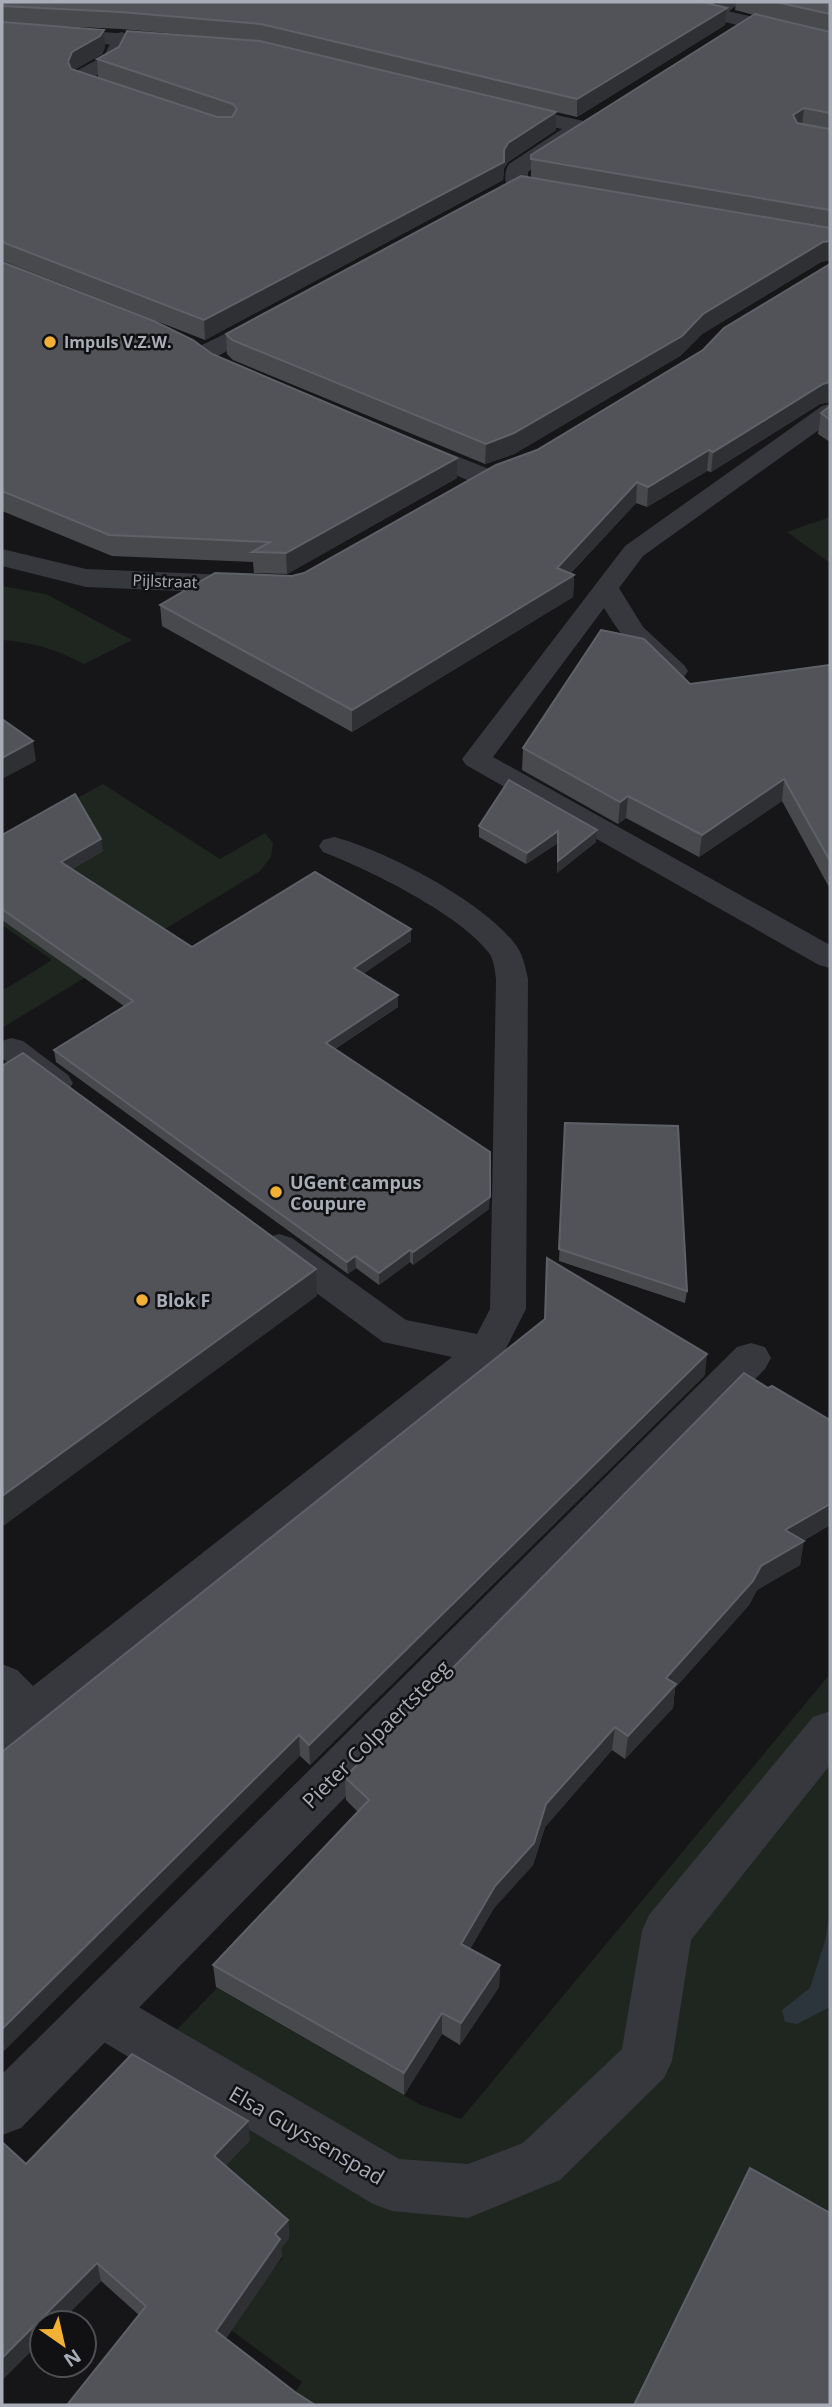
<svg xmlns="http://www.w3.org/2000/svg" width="832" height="2407" font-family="'Open Sans',sans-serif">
  <rect width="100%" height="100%" fill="#161618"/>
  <!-- green -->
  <g fill="#1e261f">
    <polygon points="830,517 830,563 787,532"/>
    <path d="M2 586 46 594 132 640 84 664C58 650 32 642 2 640Z"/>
    <polygon points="103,784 220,859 265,833 273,843 271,857 260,871 2,1028 2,991 52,960 2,925 2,839"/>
    <polygon points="830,1674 830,2241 642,2405 293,2405 289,2402 302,2382 224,2325 283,2258 135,2073 217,1988 421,2105 461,2119"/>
  </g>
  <!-- water -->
  <polygon fill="#2c353c" points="830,1912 830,2007 797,2024 785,2022 782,2010 810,1988 825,1941"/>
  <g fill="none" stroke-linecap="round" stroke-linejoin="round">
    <!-- service -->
    <g fill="#37383d" fill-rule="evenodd">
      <polygon points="720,2 741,2 720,18 708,18 705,14"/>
      <polygon points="122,32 131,38 119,63 92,78 124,89 127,93 124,97 117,99 75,85 72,81 76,71 104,56 115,34"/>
      <path d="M830 404V422L643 556 619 588 643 627 684 665 688 671 684 677C654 684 618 631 604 608L493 757 830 945V968L819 965 466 765 462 759 625 546 822 406Z"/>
      <path d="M334 837C385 850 484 902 515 944 523 954 525 966 528 979L526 1309 500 1360 47 1725 17 1748 2 1753V1664L17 1670 33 1686 452 1357 383 1342 266 1256 261 1247 266 1238 279 1234 292 1238 406 1320 477 1334 490 1309 496 979C495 971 494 960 489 953 461 915 368 869 323 852L319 846 323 840Z"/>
      <path d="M11 1038 23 1041 68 1075 73 1083 68 1091C42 1098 21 1073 2 1058V1041Z"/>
    </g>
    <!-- pedestrian -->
    <polygon fill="#37383d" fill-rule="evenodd" points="830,1711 830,1765 691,1940 672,2061 664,2078 560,2180 468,2218 392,2211 373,2204 82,2029 74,2012 82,1995 100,1988 118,1995 399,2159 468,2164 523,2143 622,2049 642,1931 649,1915 813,1717"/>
    <!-- minor -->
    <g fill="#37383d" fill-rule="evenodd">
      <polygon points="655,2 689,2 830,35 830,47 658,6"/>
      <polygon points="2,25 174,37 181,39 184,43 181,47 174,49 2,37"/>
      <path d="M504 103 588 122 591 127 528 172V185L525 190H509C504 183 504 171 509 164L562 129 496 114 493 109 496 104Z"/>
      <polygon points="271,311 280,313 283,318 280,323 214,358 205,361 196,358 192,353 196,348"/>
      <polygon points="409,437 494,471 498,477 494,483 484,485 474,483 400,451 396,445 400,439"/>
      <polygon points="2,549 86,569 252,576 262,579 266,585 262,591 252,594 86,587 2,566"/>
      <polygon points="751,1343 765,1347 771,1358 765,1369 21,2128 2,2135 2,2074 737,1347"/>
    </g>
  </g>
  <!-- wall -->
  <g fill="#47494d" fill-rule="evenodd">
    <path d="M2 2H717L713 4 727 8 725 25 577 117 556 112V130L508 162 504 168 503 180 205 340 3 261H2ZM56 26 121 29 222 38 97 59 98 77 74 70 102 54 105 47Z"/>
    <polygon points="736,2 830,2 830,260 821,262 702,334 680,356 514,454 485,464 233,360 227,354 226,334 531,177 531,155 754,15 735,10"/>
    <polygon points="2,262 212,354 457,458 457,478 287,574 254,573 253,562 112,556 2,511"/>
    <polygon points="830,264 830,402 820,404 711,472 707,471 647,507 636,503 570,574 574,575 573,597 352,732 162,626 160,605 304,573 537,450 703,350"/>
    <polygon points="830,406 830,442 818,434 821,413"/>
    <polygon points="830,665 830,889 782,801 699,857 626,818 618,824 522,770 523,748 690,684"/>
    <polygon points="479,826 596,842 557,873 558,843 526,864 479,837"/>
    <polygon points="2,835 103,851 72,869 192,947 411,929 411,941 363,974 398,1007 335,1049 489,1209 413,1265 410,1262 379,1285 356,1268 348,1274 56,1062 54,1050 124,1006 2,920"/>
    <polygon points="565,1123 687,1291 685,1303 559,1261"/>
    <polygon points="705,1375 310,1765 300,1756 2,1752"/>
    <polygon points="768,1388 830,1420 830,1525 803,1541 800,1565 757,1590 749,1605 675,1688 673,1708 625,1759 612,1750 545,1827 533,1865 494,1908 470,1949 500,1965 499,1987 460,2045 442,2034 404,2095 216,1987 213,1965 358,1812 346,1800 345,1777"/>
    <polygon points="250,2140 225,2166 288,2220 289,2238 281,2248 282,2257 139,2315 101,2281 59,2323 42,2323 42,2340 2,2380 2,2142 26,2164"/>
  </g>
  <!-- shaded-wall -->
  <g fill="#2f3033">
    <polygon points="727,8 725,25 577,117 577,99"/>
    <polygon points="104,30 105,47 102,54 74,70 70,80 68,62 72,52"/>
    <polygon points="804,108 802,126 791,133 793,115"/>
    <polygon points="556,112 556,130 508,162 504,168 503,180 205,340 204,320 504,150 508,143"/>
    <polygon points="830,241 830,260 821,262 702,334 680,356 514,454 485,464 486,444 823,242"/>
    <polygon points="830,382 830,402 820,404 711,472 713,452 823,384"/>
    <polygon points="709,450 707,471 647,507 648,487"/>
    <polygon points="457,458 457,478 287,574 286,553"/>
    <polygon points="637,482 636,503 562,582 574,575 573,597 352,732 352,710 557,568"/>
    <polygon points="33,741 36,761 2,779 2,758"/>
    <polygon points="784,779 782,801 699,857 702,835"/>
    <polygon points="628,796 626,818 618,824 620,802"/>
    <polygon points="597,830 596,842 557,873 558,861"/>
    <polygon points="558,831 558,843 526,864 527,853"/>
    <polygon points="101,839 103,851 63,874 61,862"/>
    <polygon points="411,929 411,941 354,980 354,968"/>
    <polygon points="398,995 398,1007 326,1055 326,1043"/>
    <polygon points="490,1197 489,1209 413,1265 413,1252"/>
    <polygon points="410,1250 410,1262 379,1285 379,1273"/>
    <polygon points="355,1256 356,1268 348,1274 347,1262"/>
    <polygon points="316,1269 317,1296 2,1527 2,1496"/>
    <polygon points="707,1354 705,1375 310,1765 309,1745"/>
    <polygon points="830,1504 830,1525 781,1554 785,1530"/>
    <polygon points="804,1541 800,1565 757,1590 749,1605 675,1688 673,1708 625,1759 628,1736 666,1678 761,1566"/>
    <polygon points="615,1727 612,1750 545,1827 533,1865 494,1908 460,1966 461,1944 495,1886 546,1804"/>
    <polygon points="299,1735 300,1756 2,2053 2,2029"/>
    <polygon points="500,1965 499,1987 460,2045 461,2023"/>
    <polygon points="442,2013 442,2034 404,2095 404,2073"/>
    <polygon points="248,2121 250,2140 217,2175 214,2156"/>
    <polygon points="288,2220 289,2238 281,2248 282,2257 219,2349 216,2331 275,2234"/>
    <polygon points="97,2263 101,2281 59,2323 42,2323 42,2340 2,2380 2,2358"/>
  </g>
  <!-- building -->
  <g fill="#525359" stroke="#5f6168" stroke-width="2">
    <polygon points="2,2 703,2 727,8 577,99 261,24 120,12 2,6"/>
    <polygon points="776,2 830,2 830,14"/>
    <polygon points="755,14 830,32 830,113 804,108 793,115 797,123 830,129 830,210 531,159 531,155"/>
    <polygon points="2,22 104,30 100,36 72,52 68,62 71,69 217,117 232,117 237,109 233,104 97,59 119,47 127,31 260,41 556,112 508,143 504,150 504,162 204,320 2,242"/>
    <polygon points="521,176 830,228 830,241 823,242 703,314 682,336 514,433 486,444 232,340 226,334"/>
    <polygon points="2,262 154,321 193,340 212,354 457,458 286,553 252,552 270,542 109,535 2,491"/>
    <polygon points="830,264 830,382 823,384 713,452 709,450 648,487 637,482 557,568 574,575 352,710 160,605 215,573 292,576 304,573 496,465 537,450 703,350 724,328"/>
    <polygon points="830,406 830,420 821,413"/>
    <polygon points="601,630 644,639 690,684 830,665 830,861 784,779 702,835 628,796 620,802 523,748"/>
    <polygon points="2,719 33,741 2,758"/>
    <polygon points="509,780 597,830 558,861 558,831 527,853 479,826"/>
    <polygon points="75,794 101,839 61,862 192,947 315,872 411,929 354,968 398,995 326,1043 490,1152 490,1197 413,1252 410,1250 379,1273 355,1256 347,1262 54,1050 133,1001 2,909 2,835"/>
    <polygon points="23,1053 316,1269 2,1496 2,1066"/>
    <polygon points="565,1123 678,1126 687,1291 559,1249"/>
    <polygon points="547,1258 707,1354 309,1745 299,1735 2,2029 2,1752 545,1319"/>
    <polygon points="744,1373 768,1388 772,1386 830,1420 830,1504 785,1530 804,1541 761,1566 753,1581 666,1678 676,1684 628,1736 615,1727 546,1804 534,1843 495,1886 461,1944 500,1965 461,2023 442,2013 404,2073 213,1965 369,1800 345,1777"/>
    <polygon points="132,2054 248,2121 214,2156 288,2220 275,2234 280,2239 216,2331 295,2392 315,2405 67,2405 146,2306 97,2263 2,2358 2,2142 26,2164"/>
    <polygon points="750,2168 830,2213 830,2405 634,2405"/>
  </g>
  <!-- markers -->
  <g fill="#f2b134" stroke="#111113" stroke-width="2.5">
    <circle cx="50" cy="342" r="7"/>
    <circle cx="276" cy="1192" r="7"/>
    <circle cx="142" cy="1300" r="7"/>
  </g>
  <g text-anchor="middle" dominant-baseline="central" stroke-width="5" stroke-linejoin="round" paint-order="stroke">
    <!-- far-poi labels -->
    <g font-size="16" font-weight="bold" fill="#a8adb8" stroke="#111113" text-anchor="start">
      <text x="64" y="342">Impuls V.Z.W.</text>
    </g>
    <!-- far-street labels -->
    <g font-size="16" fill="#a8adb8" stroke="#111113">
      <text transform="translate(165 581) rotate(2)">Pijlstraat</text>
    </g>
    <!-- poi labels -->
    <g font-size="18" font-weight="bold" fill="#a8adb8" stroke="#111113" text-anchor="start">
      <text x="290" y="1182">UGent campus<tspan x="290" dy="21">Coupure</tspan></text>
      <text x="156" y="1300">Blok F</text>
    </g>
    <!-- near-street labels -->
    <g font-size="21" fill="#a8adb8" stroke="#111113">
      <text transform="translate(376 1734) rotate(-45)">Pieter Colpaertsteeg</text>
      <text transform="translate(307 2135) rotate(30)">Elsa Guyssenspad</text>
    </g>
  </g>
  <!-- border -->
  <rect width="832" height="2407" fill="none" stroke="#a8adb8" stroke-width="7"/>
  <!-- north arrow -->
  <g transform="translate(63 2344) rotate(146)"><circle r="33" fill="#111113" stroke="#4d4f55" stroke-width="2"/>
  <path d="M0-5L12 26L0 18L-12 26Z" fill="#f2b134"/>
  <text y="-10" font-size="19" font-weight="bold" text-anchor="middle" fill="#a8adb8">N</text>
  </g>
</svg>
